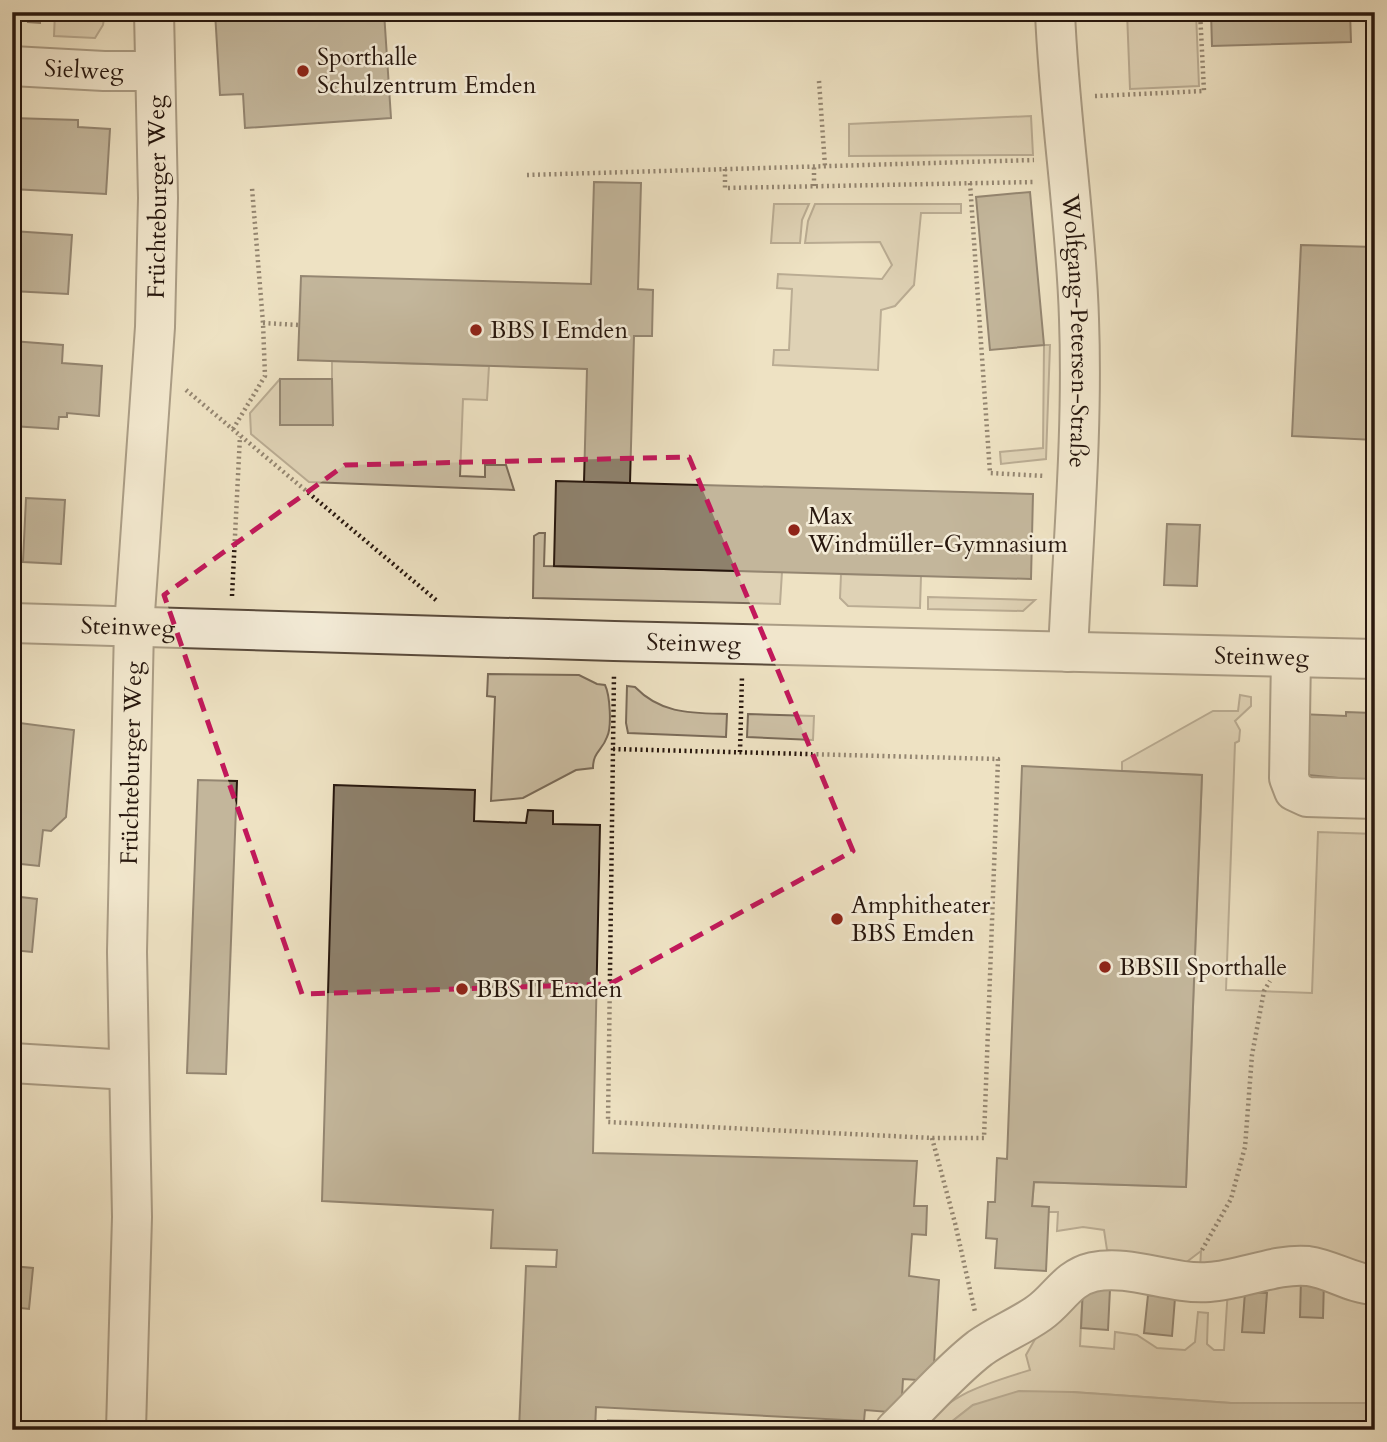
<svg xmlns="http://www.w3.org/2000/svg" width="1387" height="1442" font-family="Cardo,serif">
  <rect width="100%" height="100%" fill="#eee2c3"/>
  <filter id="stains"><feTurbulence type="fractalNoise" baseFrequency=".00286" numOctaves="4"/><feColorMatrix values="0 0 0 0 .2 0 0 0 0 .09 0 0 0 0 .02 0 0 0 .5 -.17"/></filter>
  <radialGradient id="worn" r=".72"><stop offset=".6" stop-color="#630" stop-opacity="0"/><stop offset="1" stop-color="#630" stop-opacity=".3"/></radialGradient>
  <!-- green -->
  <g fill="#ccbfa4" stroke="#7a6b59" stroke-width="2">
    <polygon points="55,12 105,12 103,25 95,38 54,36"/>
    <polygon points="1127,12 1196,12 1199,86 1130,89"/>
    <polygon points="1031,116 1033,155 849,156 849,124"/>
    <polygon points="774,204 809,204 802,220 800,243 771,243"/>
    <polygon points="815,204 961,204 961,213 921,213 914,285 895,306 881,310 878,370 773,365 774,350 789,350 792,289 777,288 778,274 882,279 892,265 880,242 805,243 808,221"/>
    <polygon points="1044,345 1050,345 1046,459 1001,464 1000,452 1043,448"/>
    <polygon points="332,361 489,366 487,400 463,399 460,476 485,477 485,465 506,465 514,490 309,482 251,434 250,413 280,379 332,425"/>
    <polygon points="539,533 545,533 544,566 782,572 780,604 533,598 534,536"/>
    <polygon points="841,574 921,576 920,608 848,606 840,598"/>
    <polygon points="928,597 1031,600 1035,600 1023,611 928,609"/>
    <path d="M488 674 579 675 597 684 605 685C610 695 612 727 607 737 602 751 593 752 593 768L576 770 523 798 491 801 495 697 487 696Z"/>
    <path d="M627 686 635 687C661 714 691 713 727 714L726 737 628 733 626 723Z"/>
    <polygon points="1240,695 1251,697 1251,706 1235,721 1240,730 1239,741 1235,743 1226,990 1312,993 1318,832 1375,834 1375,1269 1200,1269 1201,1251 1180,1267 1107,1250 1104,1230 1083,1227 1057,1231 1058,1212 1048,1212 1048,1207 1032,1206 1034,1182 1186,1187 1202,775 1122,771 1122,762 1213,711 1238,711"/>
    <polygon points="748,714 814,716 813,740 747,737"/>
    <path d="M1301 1279 1375 1291V1403H1231L1072 1392 973 1405 941 1430H916C957 1392 978 1386 1030 1370L1026 1355 1066 1285 1083 1281 1080 1346 1114 1349 1115 1332 1137 1335 1157 1348 1185 1350 1195 1342 1198 1312 1208 1313 1207 1344 1214 1350H1224L1228 1289Z"/>
    <polygon points="608,1420 713,1423 713,1430 608,1430"/>
    <polygon points="732,1423 838,1426 838,1430 732,1430"/>
  </g>
  <!-- water -->
  <polygon fill="#aa9d85" stroke="#766755" stroke-width="2" points="1019,1391 1072,1392 1231,1403 1375,1403 1375,1430 941,1430 973,1405"/>
  <!-- building -->
  <g fill="#8e816c" stroke="#27170e" stroke-width="2">
    <polygon points="29,12 40,13 40,23 28,22"/>
    <polygon points="215,12 384,12 391,118 245,128 243,94 220,95"/>
    <polygon points="1211,12 1350,12 1351,42 1212,46"/>
    <polygon points="12,118 78,120 78,127 110,129 106,194 12,189"/>
    <polygon points="594,182 641,183 638,289 653,290 652,336 634,336 630,483 584,482 587,369 298,360 301,276 591,284"/>
    <polygon points="1030,192 1044,345 990,350 976,197"/>
    <polygon points="12,231 72,235 68,294 12,291"/>
    <polygon points="1301,245 1375,247 1375,440 1292,436"/>
    <polygon points="12,341 63,345 62,363 102,366 99,416 67,413 67,417 59,417 58,429 12,426"/>
    <polygon points="280,379 332,379 333,425 280,425"/>
    <polygon points="556,481 1033,494 1031,579 554,566"/>
    <polygon points="26,498 65,500 61,564 23,562"/>
    <polygon points="1167,524 1200,525 1197,586 1164,585"/>
    <polygon points="1346,712 1372,713 1369,781 1298,774 1300,714 1346,716"/>
    <polygon points="1372,713 1375,713 1375,781 1369,781"/>
    <polygon points="12,722 74,730 66,817 51,831 43,830 39,866 12,863"/>
    <polygon points="1022,766 1202,775 1186,1187 1034,1182 1032,1206 1049,1207 1046,1271 995,1268 997,1239 986,1238 988,1202 995,1202 997,1158 1007,1159"/>
    <polygon points="198,780 237,781 226,1074 187,1073"/>
    <polygon points="334,785 475,790 474,821 526,823 528,810 553,811 553,824 600,825 593,1153 917,1161 914,1206 927,1206 926,1235 912,1234 909,1276 939,1280 933,1381 903,1379 901,1413 865,1410 864,1421 596,1407 595,1430 519,1430 526,1266 556,1267 557,1250 491,1248 493,1210 322,1201"/>
    <polygon points="12,896 37,899 32,952 12,950"/>
    <polygon points="12,1266 33,1268 29,1309 12,1307"/>
    <polygon points="1301,1279 1324,1280 1323,1318 1300,1317"/>
    <polygon points="1083,1288 1110,1289 1108,1330 1081,1328"/>
    <polygon points="1245,1292 1267,1293 1264,1333 1242,1332"/>
    <polygon points="1148,1295 1175,1298 1172,1336 1144,1333"/>
  </g>
  <g fill="none" stroke-linecap="round" stroke-linejoin="round">
    <!-- minor casing -->
    <g stroke="#594a3b" stroke-width="42">
      <g id="minor">
        <path id="s1" d="M1055 12C1059 115 1076 216 1079 319 1083 430 1073 541 1068 652"/>
        <path id="s2" d="M12 66 104 71H155"/>
        <path id="s3" d="M12 623 614 641 1375 659"/>
        <polyline points="1291,657 1289,778 1294,791 1307,797 1375,799"/>
        <polyline points="12,1063 129,1070"/>
        <path id="s4" d="M126 1430 132 1217 127 952 134 627 155 327 158 198 154 12"/>
        <path d="M895 1430C923 1403 950 1371 980 1348 998 1335 1021 1326 1039 1313 1059 1299 1067 1278 1093 1272 1131 1264 1170 1285 1209 1282 1242 1280 1276 1263 1308 1266 1331 1269 1352 1284 1375 1285"/>
      </g>
    </g>
    <!-- path -->
    <g stroke="#27170e" stroke-width="4.5" stroke-dasharray="2 3.5" stroke-linecap="butt">
      <polyline points="819,81 825,166"/>
      <polyline points="1095,96 1204,91 1200,12"/>
      <polyline points="725,169 725,188 1035,182"/>
      <polyline points="527,175 1034,160"/>
      <polyline points="970,183 990,473 1045,476"/>
      <polyline points="814,186 814,167"/>
      <polyline points="263,323 299,325"/>
      <polyline points="186,390 436,600"/>
      <polyline points="233,429 265,376 263,323 252,188"/>
      <polyline points="232,596 240,436"/>
      <polyline points="613,749 998,759 984,1138 932,1138 608,1122 614,674"/>
      <polyline points="740,752 742,676"/>
      <polyline points="932,1138 955,1223 975,1312"/>
      <polyline points="1202,1250 1231,1199 1245,1147 1252,1055 1264,991 1270,981"/>
    </g>
    <!-- minor -->
    <use href="#minor" stroke="#f4ecd8" stroke-width="38"/>
  </g>
  <!-- marked area -->
  <path d="M0 0H1387V1442H0ZM689 457 853 851 610 984 302 994 164 595 345 465Z" fill="#eee2c3" fill-opacity=".55" fill-rule="evenodd"/>
  <path fill="none" stroke="#c2185b" stroke-width="5" stroke-dasharray="14 9" stroke-linejoin="round" d="M689 457 853 851 610 984 302 994 164 595 345 465Z"/>
  <!-- markers -->
  <g fill="#8f2418" stroke="#f4ecd8" stroke-width="2.5">
    <circle cx="303" cy="71" r="7"/>
    <circle cx="476" cy="330" r="7"/>
    <circle cx="794" cy="530" r="7"/>
    <circle cx="837" cy="919" r="7"/>
    <circle cx="1105" cy="967" r="7"/>
    <circle cx="462" cy="989" r="7"/>
  </g>
  <g text-anchor="middle" dominant-baseline="central" stroke-width="5" stroke-linejoin="round" paint-order="stroke">
    <!-- poi labels -->
    <g font-size="24" fill="#27170e" stroke="#f4ecd8" text-anchor="start">
      <text x="317" y="57">Sporthalle<tspan x="317" dy="28">Schulzentrum Emden</tspan></text>
      <text x="490" y="330">BBS I Emden</text>
      <text x="808" y="516">Max<tspan x="808" dy="28">Windmüller-Gymnasium</tspan></text>
      <text x="851" y="905">Amphitheater<tspan x="851" dy="28">BBS Emden</tspan></text>
      <text x="1119" y="967">BBSII Sporthalle</text>
      <text x="476" y="989">BBS II Emden</text>
    </g>
    <!-- street labels -->
    <g font-size="24" fill="#27170e" stroke="#f4ecd8">
      <text stroke="none"><textPath href="#s2" startOffset="72">Sielweg</textPath></text>
      <text stroke="none"><textPath href="#s4" startOffset="1234">Früchteburger Weg</textPath></text>
      <text stroke="none"><textPath href="#s1" startOffset="320">Wolfgang-Petersen-Straße</textPath></text>
      <text stroke="none"><textPath href="#s3" startOffset="116">Steinweg</textPath></text>
      <text stroke="none"><textPath href="#s3" startOffset="682">Steinweg</textPath></text>
      <text stroke="none"><textPath href="#s3" startOffset="1250">Steinweg</textPath></text>
      <text stroke="none"><textPath href="#s4" startOffset="667">Früchteburger Weg</textPath></text>
    </g>
  </g>
  <!-- margin -->
  <rect width="1387" height="1442" fill="none" stroke="#eee2c3" stroke-width="42"/>
  <rect x="14" y="14" width="1359" height="1414" fill="none" stroke="#27170e" stroke-width="3.5"/>
  <rect x="21" y="21" width="1345" height="1400" fill="none" stroke="#27170e" stroke-width="2"/>
  <rect width="100%" height="100%" filter="url(#stains)"/>
  <rect width="100%" height="100%" fill="url(#worn)"/>
</svg>
